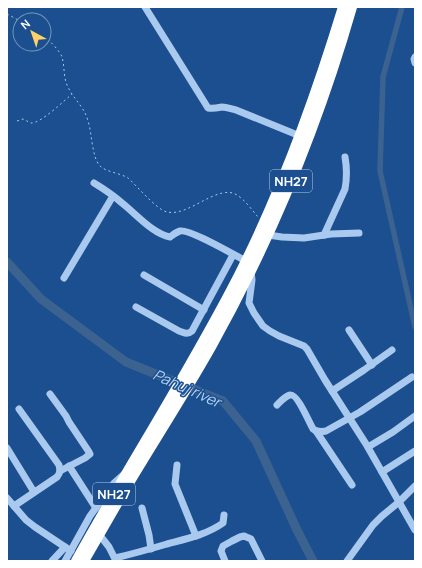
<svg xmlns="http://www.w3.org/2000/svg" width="422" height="568" font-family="Manrope,sans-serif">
  <rect width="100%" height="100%" fill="#1b4f8f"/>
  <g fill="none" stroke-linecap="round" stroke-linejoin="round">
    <!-- canal -->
    <polyline stroke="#3c6290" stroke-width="5.5" points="402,7 383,77 380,171 415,327"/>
    <!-- river -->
    <polyline stroke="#3c6290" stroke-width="9" points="7,262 41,299 126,362 223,401 256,441 297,530 313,561"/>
    <!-- path -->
    <g stroke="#a9c9ee" stroke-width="1" stroke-dasharray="2 3" stroke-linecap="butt">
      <polyline points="7,14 20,21"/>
      <path d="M44 36C49 40 60 51 62 57 65 67 63 78 68 87 74 100 84 106 88 121 92 133 92 158 100 166 106 172 120 173 128 178 137 186 157 210 167 212 189 217 218 183 237 195 245 200 252 210 258 217"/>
      <path d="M17 121 23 119C26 120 28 122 31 123 40 124 65 100 72 94"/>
    </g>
    <!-- minor -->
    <g stroke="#a9c9ee" stroke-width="7">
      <path d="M145 7 208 108C213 109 217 108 222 107 227 107 231 109 236 110L300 136"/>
      <polyline points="415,57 414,59 415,63"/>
      <path d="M94 183C104 189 114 196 122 203 136 214 153 234 170 237 173 235 176 232 180 231 190 229 234 255 246 261"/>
      <polyline points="268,235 282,237 304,238 331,234 359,233"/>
      <path d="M324 235 345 189C347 178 347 168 345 157"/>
      <polyline points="251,271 252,280 249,303 254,313 263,326 270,331 279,336 304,346 307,349 325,380 366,444 415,530"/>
      <polyline points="144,275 204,310"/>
      <polyline points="64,278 113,196"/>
      <path d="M136 307 179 331C185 333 187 335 192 331L233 255"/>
      <polyline points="349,330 372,365"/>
      <polyline points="332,391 364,370 392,350"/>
      <polyline points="50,394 66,416 69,422 89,452 90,454 85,458 60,471"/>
      <path d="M277 405C280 402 285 396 290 395 297 393 309 422 313 429 317 432 321 432 326 431L360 412 412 377"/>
      <polyline points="316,431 352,485"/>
      <polyline points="368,447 393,432 415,416"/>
      <polyline points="7,448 34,492"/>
      <polyline points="177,465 175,484 196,536"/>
      <polyline points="69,466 96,508"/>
      <polyline points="382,472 415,451"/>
      <polyline points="7,498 26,520 35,527 71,551"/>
      <path d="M14 506 57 477C61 472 60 470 59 465L19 409"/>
      <polyline points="142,508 149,535 151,549"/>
      <polyline points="102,538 109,547 116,561"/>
      <path d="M115 558C132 554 150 549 167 544 186 539 206 535 223 523L224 515"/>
      <polyline points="52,561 65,547"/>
      <polyline points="65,561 90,516 114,483 123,475"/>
      <polyline points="225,561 221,551 223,546 232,541 240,537 244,536 251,539 262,561"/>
      <polyline points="347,561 373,525 382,516 399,502 415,486"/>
    </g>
    <!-- highway -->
    <g stroke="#fff" stroke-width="10">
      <path d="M76 561C129 465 189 373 239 275 282 190 315 99 343 7"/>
      <path d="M84 561C99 535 114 509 129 483 156 438 185 393 211 347 271 240 318 125 352 7"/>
    </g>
  </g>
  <g text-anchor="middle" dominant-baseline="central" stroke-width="3" stroke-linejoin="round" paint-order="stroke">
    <!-- shield labels -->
    <g fill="#1b4f8f" stroke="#bbcadd" stroke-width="1">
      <rect x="270" y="170" width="42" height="22" rx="3"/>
      <rect x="93" y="483" width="42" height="22" rx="3"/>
    </g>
    <g font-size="13" font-weight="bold" fill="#fff">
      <text x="291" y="181">NH27</text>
      <text x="114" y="494">NH27</text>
    </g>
    <!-- water labels -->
    <g font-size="15" font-style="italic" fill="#b5d3f5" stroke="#1b4f8f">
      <text transform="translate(187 388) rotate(24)">Pahuj river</text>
    </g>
  </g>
  <!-- border -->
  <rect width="422" height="568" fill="none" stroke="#ffffff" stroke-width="16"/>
  <!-- north arrow -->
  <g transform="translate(32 32) rotate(320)"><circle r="19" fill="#1b4f8f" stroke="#7695bc"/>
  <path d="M0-3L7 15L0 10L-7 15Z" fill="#ffd166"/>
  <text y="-6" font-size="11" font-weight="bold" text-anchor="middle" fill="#ffffff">N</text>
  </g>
</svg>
